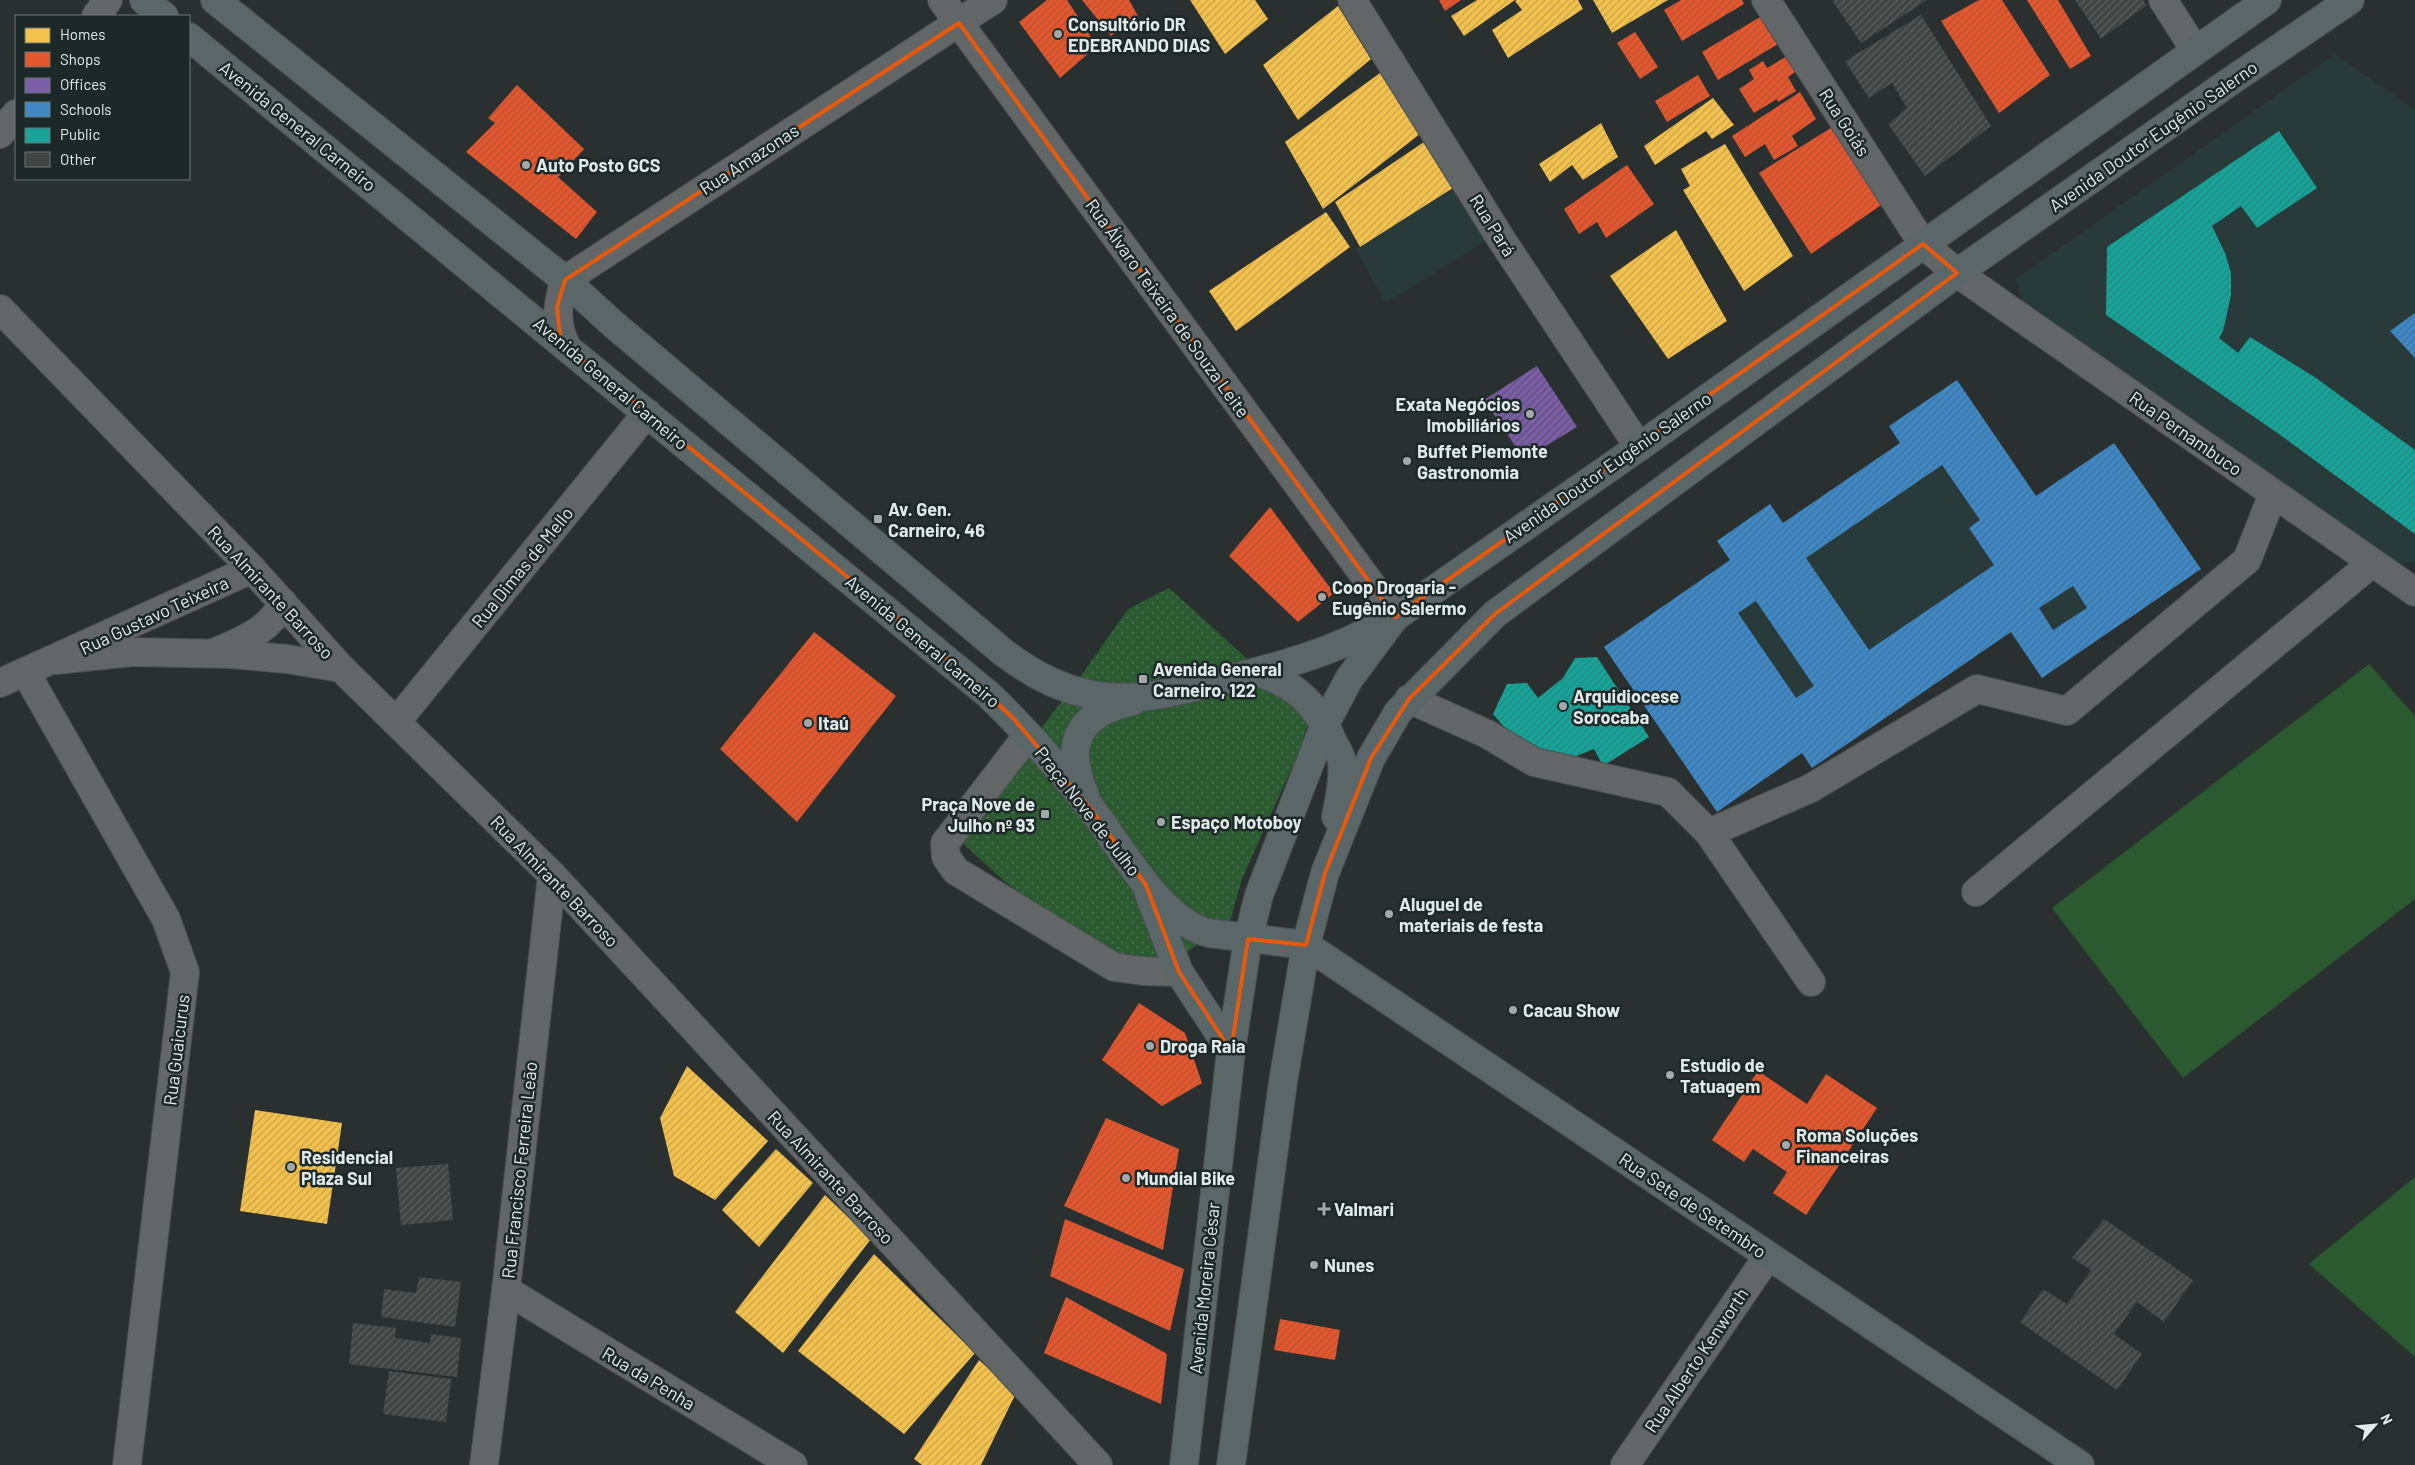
<svg xmlns="http://www.w3.org/2000/svg" width="2415" height="1465" font-family="Barlow,sans-serif">
  <defs>
    <pattern id="park-dots" width="8" height="8" patternUnits="userSpaceOnUse" patternTransform="scale(1.25)"><rect width="8" height="8" fill="#2c5a30"/><path d="M2 2h.1M6 6h.1" fill="none" stroke="#4a724e" stroke-width="1.8" stroke-linecap="round"/></pattern>
    <pattern id="homes-hatch" width="6" height="6" patternUnits="userSpaceOnUse" patternTransform="scale(1.25)"><rect width="6" height="6" fill="#f2c14e"/><path d="M-1 1l2-2M0 6l6-6M5 7l2-2" fill="none" stroke="#c6a24c"/></pattern>
    <pattern id="shops-hatch" width="6" height="6" patternUnits="userSpaceOnUse" patternTransform="scale(1.25)"><rect width="6" height="6" fill="#e4572e"/><path d="M-1 1l2-2M0 6l6-6M5 7l2-2" fill="none" stroke="#b45235"/></pattern>
    <pattern id="offices-hatch" width="6" height="6" patternUnits="userSpaceOnUse" patternTransform="scale(1.25)"><rect width="6" height="6" fill="#7b5ea7"/><path d="M-1 1l2-2M0 6l6-6M5 7l2-2" fill="none" stroke="#5d5172"/></pattern>
    <pattern id="schools-hatch" width="6" height="6" patternUnits="userSpaceOnUse" patternTransform="scale(1.25)"><rect width="6" height="6" fill="#3f88c5"/><path d="M-1 1l2-2M0 6l6-6M5 7l2-2" fill="none" stroke="#417199"/></pattern>
    <pattern id="public-hatch" width="6" height="6" patternUnits="userSpaceOnUse" patternTransform="scale(1.25)"><rect width="6" height="6" fill="#17a398"/><path d="M-1 1l2-2M0 6l6-6M5 7l2-2" fill="none" stroke="#24877f"/></pattern>
    <pattern id="building-hatch" width="6" height="6" patternUnits="userSpaceOnUse" patternTransform="scale(1.25)"><rect width="6" height="6" fill="#404544"/><path d="M-1 1l2-2M0 6l6-6M5 7l2-2" fill="none" stroke="#5b605f"/></pattern>
  </defs>
  <rect width="100%" height="100%" fill="#2a3030"/>
  <!-- built -->
  <g fill="#283b3a">
    <polygon points="2335,54 2415,110 2415,562 2389,564 2022,301 2016,279"/>
    <polygon points="1456,186 1487,240 1386,303 1356,250"/>
    <polygon points="1957,380 2036,496 2114,443 2201,569 2042,678 2010,633 1812,768 1802,753 1717,812 1604,647 1730,560 1717,541 1770,504 1783,523 1900,443 1889,426"/>
  </g>
  <!-- grass -->
  <g fill="#2c5a30">
    <polygon points="2369,664 2415,716 2415,899 2183,1078 2052,908"/>
    <polygon points="2415,1177 2415,1357 2309,1264"/>
  </g>
  <!-- park -->
  <polygon fill="url(#park-dots)" points="1169,588 1276,685 1311,714 1300,749 1242,879 1230,921 1173,962 1104,954 1004,881 957,838 1078,680 1128,609"/>
  <!-- homes -->
  <g fill="url(#homes-hatch)">
    <polygon points="1190,0 1255,0 1268,19 1225,54"/>
    <polygon points="1477,0 1515,0 1464,36 1451,16"/>
    <polygon points="1517,0 1578,0 1583,9 1508,58 1492,30 1522,10 1515,1"/>
    <polygon points="1593,0 1668,0 1612,33"/>
    <polygon points="1338,6 1371,59 1298,120 1263,65"/>
    <polygon points="1380,73 1420,134 1323,209 1285,142"/>
    <polygon points="1713,98 1734,125 1712,139 1706,131 1655,165 1644,146"/>
    <polygon points="1601,123 1618,157 1583,180 1572,165 1550,182 1539,164"/>
    <polygon points="1427,140 1456,186 1360,247 1335,202"/>
    <polygon points="1725,144 1793,256 1744,291 1683,190 1690,186 1681,169"/>
    <polygon points="1326,212 1350,247 1236,331 1209,291"/>
    <polygon points="1676,230 1727,321 1668,359 1610,276"/>
    <polygon points="687,1066 768,1141 715,1200 674,1176 660,1118"/>
    <polygon points="255,1110 342,1123 327,1224 240,1211"/>
    <polygon points="776,1149 813,1183 759,1247 722,1210"/>
    <polygon points="825,1195 871,1239 783,1353 735,1312"/>
    <polygon points="874,1254 975,1353 904,1434 798,1351"/>
    <polygon points="979,1360 1016,1393 981,1465 922,1465 914,1459"/>
  </g>
  <!-- shops -->
  <g fill="url(#shops-hatch)">
    <polygon points="1047,0 1067,0 1097,46 1060,78 1019,22"/>
    <polygon points="1082,0 1129,0 1138,16 1111,36"/>
    <polygon points="1439,0 1461,0 1445,11"/>
    <polygon points="1681,0 1742,0 1744,4 1682,41 1664,10"/>
    <polygon points="1979,0 2002,0 2050,75 1999,113 1941,21"/>
    <polygon points="2027,0 2058,0 2091,56 2070,69"/>
    <polygon points="1760,17 1778,44 1718,80 1702,52"/>
    <polygon points="1635,32 1658,67 1640,79 1617,43"/>
    <polygon points="1789,55 1798,70 1788,77 1796,91 1778,102 1777,99 1754,113 1739,89 1754,79 1749,70 1763,61 1767,68"/>
    <polygon points="1698,75 1710,96 1667,122 1655,101"/>
    <polygon points="517,85 584,149 558,177 597,212 576,239 466,152 495,123 488,118"/>
    <polygon points="1800,92 1816,119 1792,136 1798,146 1774,160 1765,144 1745,157 1732,136"/>
    <polygon points="1834,126 1884,203 1811,254 1759,173"/>
    <polygon points="1627,165 1654,204 1606,238 1597,222 1579,234 1564,209"/>
    <polygon points="1270,507 1334,593 1298,622 1229,556"/>
    <polygon points="814,632 896,696 797,822 720,749"/>
    <polygon points="1139,1003 1185,1033 1202,1083 1162,1106 1102,1060"/>
    <polygon points="1758,1071 1807,1104 1826,1074 1877,1108 1806,1215 1773,1193 1787,1172 1753,1149 1744,1162 1712,1140"/>
    <polygon points="1106,1118 1179,1149 1163,1250 1064,1206"/>
    <polygon points="1065,1219 1184,1269 1170,1331 1050,1276"/>
    <polygon points="1066,1297 1167,1354 1161,1404 1044,1353"/>
    <polygon points="1280,1319 1340,1330 1335,1360 1274,1350"/>
  </g>
  <!-- offices -->
  <polygon fill="url(#offices-hatch)" points="1537,366 1577,427 1524,459 1484,400"/>
  <!-- schools -->
  <g fill="url(#schools-hatch)" fill-rule="evenodd">
    <polygon points="2415,313 2415,358 2390,331"/>
    <path d="M1957 380 2036 496 2114 443 2201 569 2042 678 2011 632 1812 768 1802 753 1717 812 1604 647 1730 560 1717 541 1770 504 1783 523 1900 443 1889 426ZM1942 465 1980 520 1969 528 1994 565 1869 650 1806 558ZM2073 586 2087 608 2053 630 2039 608ZM1756 601 1814 686 1796 698 1738 613Z"/>
  </g>
  <!-- public -->
  <g fill="url(#public-hatch)">
    <polygon points="2279,131 2317,188 2257,228 2241,206 2212,226 2225,253 2231,273 2231,295 2223,331 2219,338 2238,353 2250,337 2316,378 2415,450 2415,534 2276,432 2106,315 2107,247"/>
    <polygon points="1597,657 1649,737 1603,766 1594,749 1551,766 1528,755 1493,714 1507,684 1527,683 1538,698 1563,678 1575,658"/>
  </g>
  <!-- building -->
  <g fill="url(#building-hatch)">
    <polygon points="1832,0 1927,0 1861,43"/>
    <polygon points="2075,0 2143,0 2147,5 2101,39"/>
    <polygon points="1921,15 1991,126 1925,176 1888,124 1907,108 1892,83 1869,98 1845,61"/>
    <polygon points="448,1164 453,1220 401,1225 396,1168"/>
    <polygon points="2104,1219 2193,1280 2164,1322 2137,1302 2114,1334 2142,1354 2117,1390 2020,1322 2043,1289 2067,1304 2091,1270 2072,1258"/>
    <polygon points="419,1277 461,1282 455,1327 381,1317 384,1289 416,1293"/>
    <polygon points="353,1323 396,1328 395,1338 430,1343 431,1334 461,1338 457,1377 349,1364"/>
    <polygon points="389,1371 451,1379 446,1422 383,1414"/>
  </g>
  <g fill="none" stroke-linecap="round" stroke-linejoin="round">
    <!-- minor casing -->
    <g stroke="#484e4e" stroke-width="30">
      <g id="minor">
        <polyline points="942,0 1395,617"/>
        <polyline points="1352,0 1503,242 1639,447"/>
        <polyline points="1766,0 1923,244 1957,273 2415,592"/>
        <polyline points="2163,0 2195,50"/>
        <polyline points="96,16 108,0"/>
        <polyline points="0,134 16,114"/>
        <polyline points="0,309 252,569 341,668 552,875 1098,1465"/>
        <path d="M568 348C554 326 557 303 565 280L993 0"/>
        <path d="M216 652C243 640 269 631 283 603"/>
        <polyline points="56,660 132,652 230,654 287,659 341,668"/>
        <polyline points="26,673 166,919 185,972 127,1465"/>
        <polyline points="0,683 252,569"/>
        <polyline points="1409,699 1487,734 1534,762 1668,792 1709,833 1811,788 1977,689 2067,711 2247,560 2273,494"/>
        <polyline points="397,721 647,413"/>
        <polyline points="1028,735 945,843 946,857 956,871 1114,967 1143,971 1179,972"/>
        <polyline points="1709,833 1811,982"/>
        <polyline points="1976,892 2372,563"/>
        <polyline points="506,1290 793,1465"/>
        <polyline points="484,1465 506,1290 552,875"/>
        <polyline points="1625,1465 1768,1256"/>
      </g>
    </g>
    <!-- major casing -->
    <g stroke="#484e4e" stroke-width="30">
      <g id="major">
        <polyline points="144,0 164,16"/>
        <path d="M215 0 565 280 613 324 1004 653C1034 675 1063 691 1100 696 1142 702 1180 690 1220 681 1277 667 1336 652 1387 621"/>
        <path d="M189 37 989 695C1025 730 1060 769 1091 808 1121 847 1160 921 1209 933L1306 945 2080 1465"/>
        <path d="M1256 672C1295 683 1317 705 1333 742 1336 748 1342 756 1342 763 1344 781 1339 800 1336 817"/>
        <path d="M1085 795C1063 743 1077 714 1133 701"/>
        <polyline points="1149,894 1179,972 1231,1051"/>
        <polyline points="1184,1465 1231,1051 1248,939 1259,895 1325,724 1349,679 1395,617 1639,447 2267,0"/>
        <polyline points="1231,1465 1283,1082 1306,945 1325,873 1371,758 1398,712 1495,614 1957,273 2225,85 2350,0"/>
      </g>
    </g>
    <!-- minor -->
    <use href="#minor" stroke="#626666" stroke-width="28"/>
    <!-- major -->
    <use href="#major" stroke="#5a6667" stroke-width="28"/>
  </g>
  <!-- marked area -->
  <path fill="none" stroke="#e8590c" stroke-width="4" stroke-linejoin="round" d="M959 23 1395 617 1923 244 1957 273 1495 614 1409 699 1371 758 1325 873 1306 945 1248 939 1231 1051 1179 972 1146 885 1090 808 1013 718 967 675 568 348 560 336 557 307 565 280Z"/>
  <!-- markers -->
  <g fill="#a2a9a8" stroke="#1d2929" stroke-width="2">
    <circle cx="1058" cy="34" r="5"/>
    <circle cx="526" cy="165" r="5"/>
    <circle cx="1530" cy="414" r="5"/>
    <circle cx="1407" cy="461" r="5"/>
    <rect x="873" y="514" width="10" height="10" rx="2.5"/>
    <circle cx="1322" cy="597" r="5"/>
    <rect x="1138" y="674" width="10" height="10" rx="2.5"/>
    <circle cx="1563" cy="706" r="5"/>
    <circle cx="808" cy="723" r="5"/>
    <rect x="1040" y="809" width="10" height="10" rx="2.5"/>
    <circle cx="1161" cy="822" r="5"/>
    <circle cx="1389" cy="914" r="5"/>
    <circle cx="1513" cy="1010" r="5"/>
    <circle cx="1150" cy="1046" r="5"/>
    <circle cx="1670" cy="1075" r="5"/>
    <circle cx="1786" cy="1145" r="5"/>
    <circle cx="291" cy="1167" r="5"/>
    <circle cx="1126" cy="1178" r="5"/>
    <path d="M1321.5 1201.5h5v5h5v5h-5v5h-5v-5h-5v-5h5z"/>
    <circle cx="1314" cy="1265" r="5"/>
  </g>
  <g text-anchor="middle" dominant-baseline="central" stroke-width="5" stroke-linejoin="round" paint-order="stroke">
    <!-- poi labels -->
    <g font-size="18" font-weight="bold" fill="#e2eae9" stroke="#1d2929" text-anchor="start">
      <text x="1068" y="24">Consultório DR<tspan x="1068" dy="21">EDEBRANDO DIAS</tspan></text>
      <text x="536" y="165">Auto Posto GCS</text>
      <text x="1520" y="404" text-anchor="end">Exata Negócios<tspan x="1520" dy="21">Imobiliários</tspan></text>
      <text x="1417" y="451">Buffet Piemonte<tspan x="1417" dy="21">Gastronomia</tspan></text>
      <text x="888" y="509">Av. Gen.<tspan x="888" dy="21">Carneiro, 46</tspan></text>
      <text x="1332" y="587">Coop Drogaria -<tspan x="1332" dy="21">Eugênio Salermo</tspan></text>
      <text x="1153" y="669">Avenida General<tspan x="1153" dy="21">Carneiro, 122</tspan></text>
      <text x="1573" y="696">Arquidiocese<tspan x="1573" dy="21">Sorocaba</tspan></text>
      <text x="818" y="723">Itaú</text>
      <text x="1035" y="804" text-anchor="end">Praça Nove de<tspan x="1035" dy="21">Julho nº 93</tspan></text>
      <text x="1171" y="822">Espaço Motoboy</text>
      <text x="1399" y="904">Aluguel de<tspan x="1399" dy="21">materiais de festa</tspan></text>
      <text x="1523" y="1010">Cacau Show</text>
      <text x="1160" y="1046">Droga Raia</text>
      <text x="1680" y="1065">Estudio de<tspan x="1680" dy="21">Tatuagem</tspan></text>
      <text x="1796" y="1135">Roma Soluções<tspan x="1796" dy="21">Financeiras</tspan></text>
      <text x="301" y="1157">Residencial<tspan x="301" dy="21">Plaza Sul</tspan></text>
      <text x="1136" y="1178">Mundial Bike</text>
      <text x="1334" y="1209">Valmari</text>
      <text x="1324" y="1265">Nunes</text>
    </g>
    <!-- street labels -->
    <g font-size="18" fill="#e2eae9" stroke="#1d2929">
      <text transform="translate(1845 122) rotate(57)">Rua Goiás</text>
      <text transform="translate(298 126) rotate(39)">Avenida General Carneiro</text>
      <text transform="translate(2153 136) rotate(-35)">Avenida Doutor Eugênio Salerno</text>
      <text transform="translate(749 159) rotate(-33)">Rua Amazonas</text>
      <text transform="translate(1493 225) rotate(58)">Rua Pará</text>
      <text transform="translate(1168 308) rotate(54)">Rua Álvaro Teixeira de Souza Leite</text>
      <text transform="translate(611 383) rotate(40)">Avenida General Carneiro</text>
      <text transform="translate(2186 433) rotate(35)">Rua Pernambuco</text>
      <text transform="translate(1607 467) rotate(-35)">Avenida Doutor Eugênio Salerno</text>
      <text transform="translate(522 567) rotate(-51)">Rua Dimas de Mello</text>
      <text transform="translate(271 592) rotate(47)">Rua Almirante Barroso</text>
      <text transform="translate(154 615) rotate(-25)">Rua Gustavo Teixeira</text>
      <text transform="translate(923 641) rotate(40)">Avenida General Carneiro</text>
      <text transform="translate(1088 811) rotate(52)">Praça Nove de Julho</text>
      <text transform="translate(555 881) rotate(46)">Rua Almirante Barroso</text>
      <text transform="translate(176 1050) rotate(-83)">Rua Guaicurus</text>
      <text transform="translate(519 1170) rotate(-84)">Rua Francisco Ferreira Leão</text>
      <text transform="translate(831 1177) rotate(47)">Rua Almirante Barroso</text>
      <text transform="translate(1693 1205) rotate(34)">Rua Sete de Setembro</text>
      <text transform="translate(1204 1288) rotate(-84)">Avenida Moreira César</text>
      <text transform="translate(1696 1360) rotate(-56)">Rua Alberto Kenworth</text>
      <text transform="translate(649 1378) rotate(31)">Rua da Penha</text>
    </g>
  </g>
  <!-- legend -->
  <rect x="15" y="15" width="175" height="165" fill="#1d2929" stroke="#6c7676"/>
  <rect x="25" y="28" width="25" height="15" fill="#f2c14e" stroke="#6c7676"/>
  <text x="60" y="40" font-size="15" fill="#e2eae9">Homes</text>
  <rect x="25" y="52" width="25" height="15" fill="#e4572e" stroke="#6c7676"/>
  <text x="60" y="65" font-size="15" fill="#e2eae9">Shops</text>
  <rect x="25" y="78" width="25" height="15" fill="#7b5ea7" stroke="#6c7676"/>
  <text x="60" y="90" font-size="15" fill="#e2eae9">Offices</text>
  <rect x="25" y="102" width="25" height="15" fill="#3f88c5" stroke="#6c7676"/>
  <text x="60" y="115" font-size="15" fill="#e2eae9">Schools</text>
  <rect x="25" y="128" width="25" height="15" fill="#17a398" stroke="#6c7676"/>
  <text x="60" y="140" font-size="15" fill="#e2eae9">Public</text>
  <rect x="25" y="152" width="25" height="15" fill="#404544" stroke="#6c7676"/>
  <text x="60" y="165" font-size="15" fill="#e2eae9">Other</text>
  <!-- north arrow -->
  <g transform="translate(2375 1425) rotate(63)" stroke="#1d2929" stroke-width="4" paint-order="stroke">
  <path d="M0-4L9 19L0 12L-9 19Z" fill="#e2eae9"/>
  <text y="-8" font-size="14" font-weight="bold" text-anchor="middle" fill="#e2eae9">N</text>
  </g>
</svg>
